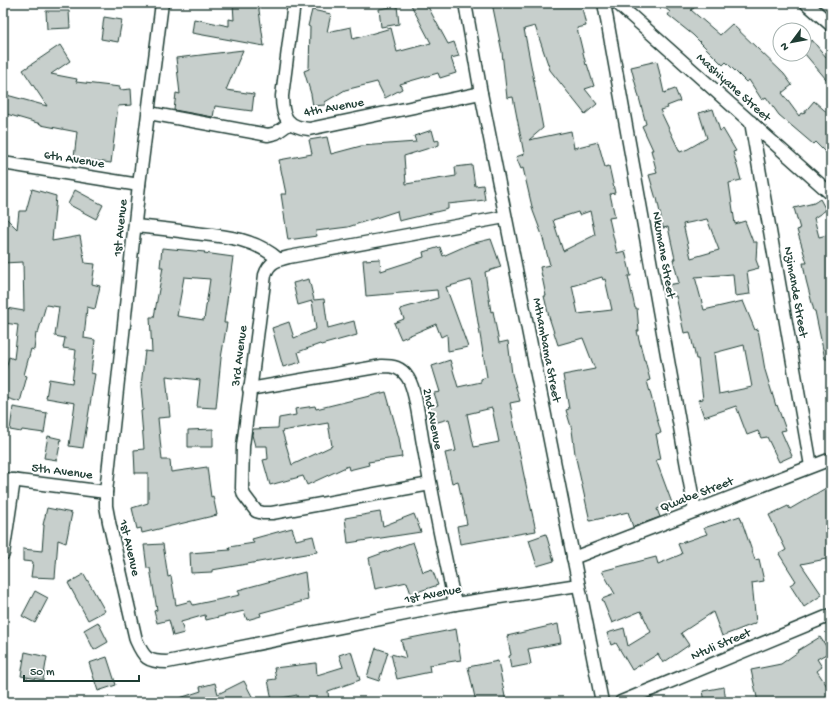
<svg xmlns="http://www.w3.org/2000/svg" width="834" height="705" font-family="'Gochi Hand',sans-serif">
  <rect width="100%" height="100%" fill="#fff"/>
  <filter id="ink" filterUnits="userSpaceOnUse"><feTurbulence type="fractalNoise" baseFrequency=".025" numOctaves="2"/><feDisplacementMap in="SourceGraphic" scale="8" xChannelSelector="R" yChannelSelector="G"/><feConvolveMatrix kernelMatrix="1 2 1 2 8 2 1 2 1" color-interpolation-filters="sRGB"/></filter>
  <g filter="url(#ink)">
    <!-- building -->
    <g fill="#c7cfcc" stroke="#1f3d34" fill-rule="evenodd">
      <polygon points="233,3 258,3 264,46 192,33 194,19 229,26 229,19 234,20"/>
      <polygon points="410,3 426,3 448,44 454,42 459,56 451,58 456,73 440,78 438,73 400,84 402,89 385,98 377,82 345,90 325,102 325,105 313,106 311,94 304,71 309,69 310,27 308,26 312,10 331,14 327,32 351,27 353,39 391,28 397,52 431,43"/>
      <path d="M492 3H581L586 26 577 28 586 65 587 64 594 86 585 89 597 104 585 114 550 70 535 26 524 29 543 128 529 140 571 131 574 148 598 142 605 167 609 166 615 193 610 194 615 217 609 218 617 253 625 251 631 276H628L635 308H637L639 331H637L644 360H645L650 380 647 381 661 433 656 434 661 459 656 460 672 503 657 509 660 517 633 527 628 512 590 521 575 454 572 430 566 410 569 409 563 375 595 369 583 338 558 345 549 317 544 296H546L540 267 550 265 542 235 533 211 523 168 521 169 516 157 524 154 513 97 507 98 502 52ZM590 211 595 235 563 251 553 220 578 212 579 215ZM602 277 603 280 605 279 612 310 578 314 572 286Z"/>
      <polygon points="659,3 701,3 691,10 720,35 732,24 784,74 792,85 782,93 799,116 801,113 803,114 814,101 831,116 831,158 815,142 813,144 779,115 766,97 762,100 749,80 746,82 726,62 723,65 693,35 668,15 670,12"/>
      <polygon points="397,6 399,24 381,27 379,9"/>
      <polygon points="46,11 69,11 70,28 47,29"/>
      <polygon points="104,17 122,20 118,42 101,39"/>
      <polygon points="812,40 831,63 831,85 804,53 804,49"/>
      <polygon points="60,45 70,61 51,74 77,79 76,82 120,87 120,90 131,89 132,105 118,106 111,163 74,158 77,132 41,125 41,124 3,113 3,94 47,106 23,70"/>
      <polygon points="243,50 226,90 254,94 252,111 215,106 213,117 174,110 176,93 180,94 176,58"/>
      <path d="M657 61 664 93 675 89 680 101 667 106 668 108 660 110 680 152 688 149 707 138 699 113 713 109 720 131 723 129 736 151 733 152 741 180 729 183 735 224 745 221 753 242H757L756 260 759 268 747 271 750 294 735 296 733 274 695 277 704 310 743 301 755 330 758 329 765 370 776 406 777 405 786 430 781 431 792 456 779 462 767 437 761 438 758 431 747 435 736 406 704 417 698 400 703 399 698 359H696L690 332 684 333 676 296 668 297 667 285 679 283 673 259H675L668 227 663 228 657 198 656 199 649 175 657 173 651 150H653L642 126 646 124 631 67ZM707 219 719 250 691 258 683 224ZM744 345 752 387 719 394 714 353Z"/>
      <polygon points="432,130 435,141 439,140 439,145 404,156 406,184 456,176 455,167 472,165 475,186 483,185 485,200 448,204 448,209 399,221 397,211 348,227 316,231 317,236 288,240 281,194 286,194 279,160 312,154 309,140 327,137 331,154 361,146 416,142 414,136"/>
      <polygon points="32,189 56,196 52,241 80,236 85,263 95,264 92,284 100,286 95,309 87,307 84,338 95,340 91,373 95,374 83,448 69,446 75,403 46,398 49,379 72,383 76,350 63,348 65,338 55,336 59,307 46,305 38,333 36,333 34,350 31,349 24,375 27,376 20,402 3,397 3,379 9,357 14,359 18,325 5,323 6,308 24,311 23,262 3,263 3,215 17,229 19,211 26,211"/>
      <polygon points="75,190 103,205 96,219 68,204"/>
      <polygon points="820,199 826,210 814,218 819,237 831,234 831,359 825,359 815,311 814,311 806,280 803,263 807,263 797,230 800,229 794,208 814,203"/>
      <path d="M491 239 501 267 485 272 491 312 493 311 499 343 508 341 512 374 520 401 510 403 523 471 536 531 460 544 457 526 467 524 458 481 452 483 445 453 456 451 449 419 434 423 430 407 438 405 434 393 440 392 432 366 450 360 458 387 481 382V379L487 377 471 280 446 287 468 347 448 351 447 334 441 337 436 324 401 339 394 323 404 319 400 309 438 298 437 290 366 296 363 260 380 259 381 271 424 257 423 252 440 247 443 256 470 244ZM492 408 499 442 474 447 467 414Z"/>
      <path d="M162 248 205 252 204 253 233 257 224 323H227L221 358 216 408 197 407 200 380 166 376 170 417 158 418 162 460H170L171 472 207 467 211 497 213 496 217 515 142 533 141 528 137 529 132 508 148 503V473H135L134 450 144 449 141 411 143 410 141 386 145 351 152 352 150 317H154L163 267H160ZM184 277 210 279 204 320 177 316Z"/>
      <polygon points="309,279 314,300 324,299 328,328 354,321 357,335 321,345 320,344 298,352 301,362 283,367 272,328 289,322 294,338 316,329 312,301 298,305 293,283"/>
      <path d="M386 392 399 438 402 457 368 462 369 465 349 470 348 466 307 485 303 476 270 485 263 460 268 459 267 446H255L252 435 253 429 278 428 279 418 296 415 295 409 315 406 316 409ZM328 423 332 446 292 465 282 431Z"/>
      <polygon points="13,407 47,413 44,433 22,430 21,432 10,430"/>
      <polygon points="213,429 213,447 188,447 188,430"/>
      <polygon points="48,436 61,439 57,460 44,458"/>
      <polygon points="831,485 831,558 801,564 822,595 804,607 790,585 796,581 779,554 786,550 769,515 788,506 790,509"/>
      <polygon points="47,508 72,513 66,543 58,540 55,578 31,577 33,562 23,561 23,549 42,551 44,525 43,525"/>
      <polygon points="380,512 383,526 414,514 421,532 348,543 345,518"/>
      <polygon points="740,516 755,560 759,559 764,581 752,583 756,623 722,636 713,612 681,633 689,645 663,663 658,654 632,670 616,643 611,645 607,633 624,628 628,646 651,632 641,611 612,623 602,599 615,594 602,571 656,557 658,564 682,554 678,544 707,534 704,528"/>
      <polygon points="292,528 296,540 313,536 317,552 212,570 212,572 191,573 190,553 230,550 229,547 254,543 252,539"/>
      <polygon points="546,534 554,561 537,566 529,540"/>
      <polygon points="413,542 423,572 432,569 438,585 411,594 407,582 375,589 369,558"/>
      <polygon points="163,544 168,577 171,576 176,605 191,601 193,605 240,595 238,590 305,572 308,600 260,613 261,616 247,620 244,611 206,620 205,615 181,622 184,633 173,636 169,620 157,623 154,611 157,610 150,568 147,568 144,545"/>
      <polygon points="84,574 105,611 88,620 68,583"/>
      <polygon points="35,591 48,598 35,623 22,616"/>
      <polygon points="98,622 108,642 94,650 84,630"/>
      <polygon points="558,624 561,643 528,649 531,664 511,668 509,656 511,655 507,636"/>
      <polygon points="456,629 461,660 429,665 430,672 397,679 391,654 406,658 401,640"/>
      <polygon points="820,637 830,652 817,659 822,667 817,671 831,692 831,699 827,702 758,702 751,670 781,664 798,652 797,651"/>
      <polygon points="376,648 388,652 379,681 367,677"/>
      <polygon points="351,651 360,680 328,691 329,702 298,702 297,695 272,700 268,680 276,679 274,668 316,663 317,675 343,667 339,655"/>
      <polygon points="25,652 47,657 43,680 21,676"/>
      <polygon points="107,657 116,685 98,691 89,663"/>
      <polygon points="498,661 506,702 476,702 468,667"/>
      <polygon points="244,681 255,702 177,702 177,699 201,691 200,687 215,683 218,694"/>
      <polygon points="724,687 726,702 705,702 703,691"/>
    </g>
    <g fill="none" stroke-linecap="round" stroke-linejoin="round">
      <!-- street casing -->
      <g stroke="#1f3d34" stroke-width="15">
        <g id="street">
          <path d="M162 3 139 185 106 492V506L109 522 136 640C144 658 147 662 167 662L455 604 578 585"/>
          <path d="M294 3 282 96C282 117 287 127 309 129L481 93"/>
          <polyline points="465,3 481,93 602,702"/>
          <polyline points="604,3 695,511"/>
          <polyline points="617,3 831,194"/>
          <polyline points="806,3 831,25"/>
          <polyline points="149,113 268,135 276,133 290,123"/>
          <polyline points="751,122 811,466"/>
          <polyline points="3,163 139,185"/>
          <path d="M135 226C155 228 174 230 194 233 224 236 254 238 278 259"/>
          <path d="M249 389 382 366C393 366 401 367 408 378 417 392 420 431 424 449 433 501 444 553 455 604"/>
          <polyline points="3,479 106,492"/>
          <path d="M430 484 272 513H263L256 511 244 495 242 488 243 446 265 275C269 262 277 260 289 257L505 217"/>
          <polyline points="3,554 14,480"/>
          <polyline points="573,558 831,459"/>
          <polyline points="621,702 831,615"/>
        </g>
      </g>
      <!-- street -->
      <use href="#street" stroke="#fff" stroke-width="12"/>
    </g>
  </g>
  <g text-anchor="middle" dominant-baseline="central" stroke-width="4" stroke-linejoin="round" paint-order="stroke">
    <!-- street labels -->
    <g font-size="13" fill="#1f3d34" stroke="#fff">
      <text transform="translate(733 88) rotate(42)">Mashiyane Street</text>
      <text transform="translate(334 108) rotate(-10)">4th Avenue</text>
      <text transform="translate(74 160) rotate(9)">6th Avenue</text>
      <text transform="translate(121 228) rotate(-84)">1st Avenue</text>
      <text transform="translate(663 255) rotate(80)">Nkumane Street</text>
      <text transform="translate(795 292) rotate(80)">Nzimande Street</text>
      <text transform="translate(546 350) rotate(79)">Mthambama Street</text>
      <text transform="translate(240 356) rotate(-83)">3rd Avenue</text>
      <text transform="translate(432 419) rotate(79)">2nd Avenue</text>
      <text transform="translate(62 472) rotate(7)">5th Avenue</text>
      <text transform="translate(697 495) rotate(-21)">Qwabe Street</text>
      <text transform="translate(129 548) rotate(77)">1st Avenue</text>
      <text transform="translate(433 595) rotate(-11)">1st Avenue</text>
      <text transform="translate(721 645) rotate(-23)">Ntuli Street</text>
    </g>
  </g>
  <!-- margin -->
  <rect width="834" height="705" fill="none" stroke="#fff" stroke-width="16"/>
  <rect x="8" y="8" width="818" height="689" fill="none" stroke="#1f3d34" stroke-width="1.5" filter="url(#ink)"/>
  <!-- north arrow -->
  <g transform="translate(792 42) rotate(238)"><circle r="19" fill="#ffffff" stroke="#a5b1ae"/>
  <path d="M0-3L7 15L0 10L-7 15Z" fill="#1f3d34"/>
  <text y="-6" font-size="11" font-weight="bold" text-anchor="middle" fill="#1f3d34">N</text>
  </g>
  <!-- scale -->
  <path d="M24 675v6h115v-6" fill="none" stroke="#1f3d34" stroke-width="2"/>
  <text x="30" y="675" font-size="12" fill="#1f3d34" stroke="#ffffff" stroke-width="3" paint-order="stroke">50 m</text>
</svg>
